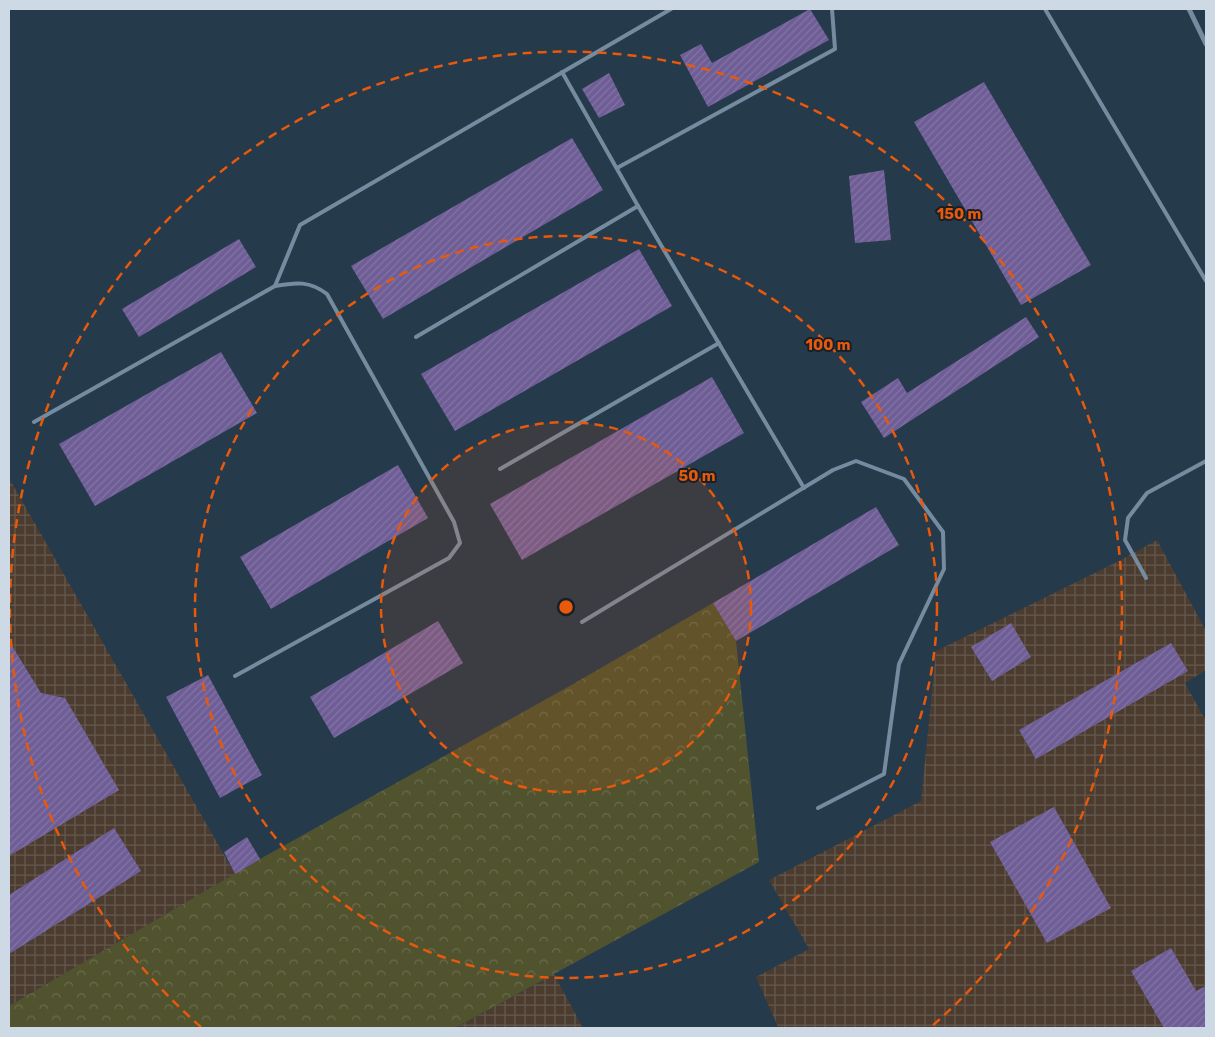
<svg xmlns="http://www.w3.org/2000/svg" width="1215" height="1037" font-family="Rubik,sans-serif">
  <defs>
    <pattern id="industrial-grid" width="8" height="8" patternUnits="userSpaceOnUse" patternTransform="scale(1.25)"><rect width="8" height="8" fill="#4b3c2f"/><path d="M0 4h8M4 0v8" fill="none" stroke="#64584d"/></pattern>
    <pattern id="park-crowns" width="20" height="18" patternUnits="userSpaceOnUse" patternTransform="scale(1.25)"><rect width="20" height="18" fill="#51532f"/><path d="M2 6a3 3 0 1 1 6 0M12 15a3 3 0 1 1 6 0" fill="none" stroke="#696b4d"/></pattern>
    <pattern id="building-hatch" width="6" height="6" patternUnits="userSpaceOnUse" patternTransform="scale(1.25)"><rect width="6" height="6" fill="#6f5d96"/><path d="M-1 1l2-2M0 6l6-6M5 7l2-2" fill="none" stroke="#8274a5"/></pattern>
  </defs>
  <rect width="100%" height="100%" fill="#253a4b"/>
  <!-- industrial -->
  <g fill="url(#industrial-grid)">
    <polygon points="9,478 235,874 9,1006"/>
    <polygon points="1157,540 1206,631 1206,670 1185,683 1206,721 1206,1028 776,1028 778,1027 756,977 809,949 769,880 921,801 936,651 1119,561"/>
    <polygon points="554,974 583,1028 455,1028"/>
  </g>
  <!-- park -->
  <polygon fill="url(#park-crowns)" points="713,603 736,641 759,862 455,1028 9,1028 9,1006 260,859 575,683"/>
  <!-- building -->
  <g fill="url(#building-hatch)">
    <polygon points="810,9 829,40 708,107 680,55 701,44 712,63"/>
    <polygon points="609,73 625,105 599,118 582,89"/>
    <polygon points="984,82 1091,265 1021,305 914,122"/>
    <polygon points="572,138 603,190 383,319 351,266"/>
    <polygon points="884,170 891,240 855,243 849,176"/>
    <polygon points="239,239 256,267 139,337 122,309"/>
    <polygon points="639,249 672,306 455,431 421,374"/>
    <polygon points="1026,317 1039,337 884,438 861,402 898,378 907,393"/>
    <polygon points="221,352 257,413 95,506 59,444"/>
    <polygon points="712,377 744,433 522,560 490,504"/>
    <polygon points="398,465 428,518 271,609 240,557"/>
    <polygon points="876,507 899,545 736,641 713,603"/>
    <polygon points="438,621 463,663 334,738 310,697"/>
    <polygon points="1011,623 1031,657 992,681 971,647"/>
    <polygon points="9,641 41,693 65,698 119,790 9,856"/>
    <polygon points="1171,643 1188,671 1036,759 1019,730"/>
    <polygon points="208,675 262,775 220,798 166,697"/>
    <polygon points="1054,807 1111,908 1047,943 990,842"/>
    <polygon points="114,828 141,871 9,954 9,895"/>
    <polygon points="247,837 260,859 235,874 224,852"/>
    <polygon points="1171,948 1196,991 1206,986 1206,1028 1164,1028 1131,971"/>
  </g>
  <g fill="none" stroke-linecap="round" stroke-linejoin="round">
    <!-- lane -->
    <g stroke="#758b9f" stroke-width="4">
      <polyline points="1045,9 1206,281"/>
      <polyline points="562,72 638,206 804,488"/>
      <polyline points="617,168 835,49 832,9"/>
      <polyline points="416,337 638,206"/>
      <polyline points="34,422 275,286 300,225 671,9"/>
      <polyline points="500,469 719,343"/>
      <polyline points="1146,578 1125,540 1128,518 1147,493 1206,461"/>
      <polyline points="582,622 833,470 856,461 904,479 943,532 944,569 899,664 884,774 818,808"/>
      <path d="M235 676 449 558 460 543 454 522 327 294C310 281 296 282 275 286"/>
    </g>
    <!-- street -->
    <polyline stroke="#758b9f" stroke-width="5" points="1189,9 1206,44"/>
  </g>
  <!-- distance rings -->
  <circle cx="566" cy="607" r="185" fill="#e8590c" fill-opacity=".12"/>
  <g fill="none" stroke="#e8590c" stroke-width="2.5" stroke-dasharray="9 6">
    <circle cx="566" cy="607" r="185"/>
    <circle cx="566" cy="607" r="371"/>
    <path d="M201 1027A556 556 0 1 1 931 1027"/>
  </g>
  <circle cx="566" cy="607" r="8" fill="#e8590c" stroke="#172028" stroke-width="2.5"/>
  <g font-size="15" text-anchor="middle" font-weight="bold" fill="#e8590c" stroke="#172028" stroke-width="4" stroke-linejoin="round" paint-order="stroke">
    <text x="959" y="219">150 m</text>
    <text x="828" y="350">100 m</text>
    <text x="697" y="481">50 m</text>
  </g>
  <!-- border -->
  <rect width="1215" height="1037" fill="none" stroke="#cdd9e4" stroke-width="20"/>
</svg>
